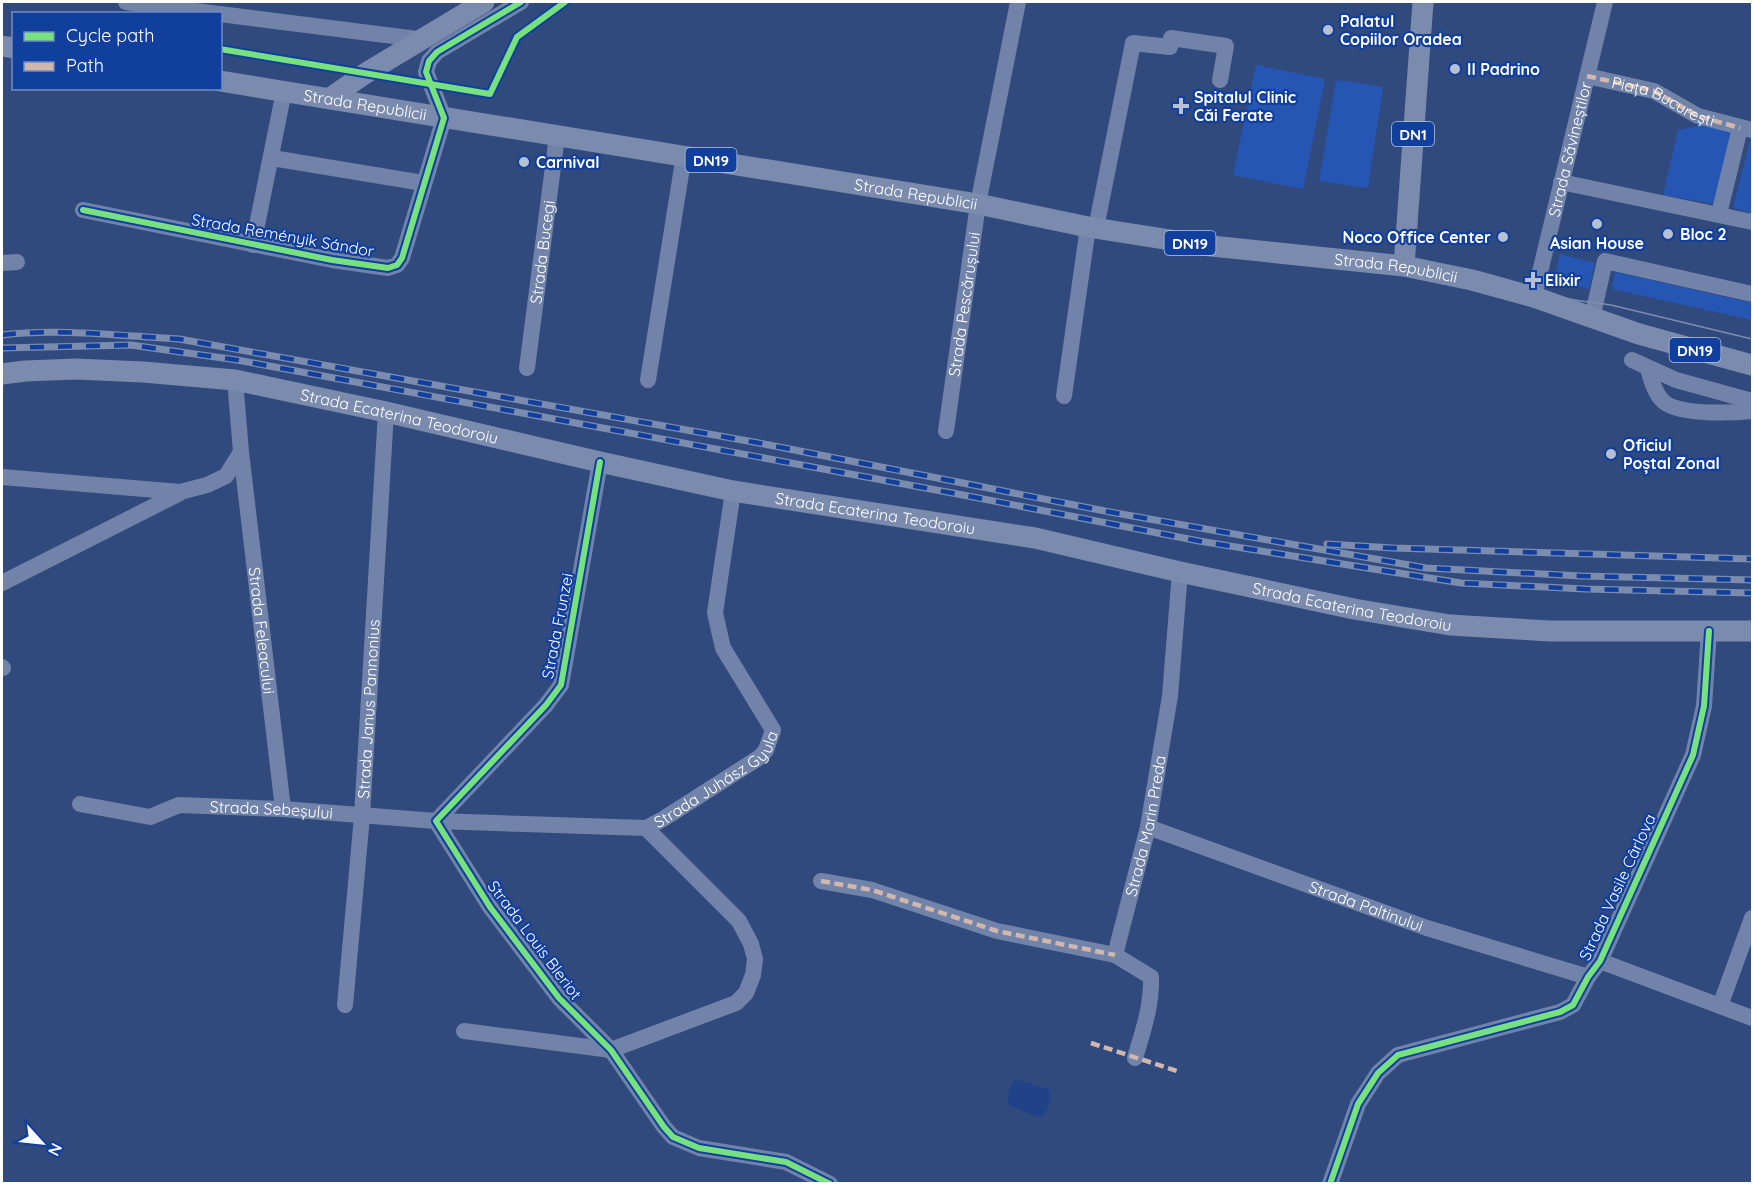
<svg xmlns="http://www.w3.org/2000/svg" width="1754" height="1185" font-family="Quicksand,sans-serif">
  <rect width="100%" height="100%" fill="#314a7e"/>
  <!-- green -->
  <g fill="#2656b3">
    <polygon points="1256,65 1325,79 1303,189 1233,175"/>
    <polygon points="1336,80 1383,87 1368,188 1319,181"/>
    <polygon points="1700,121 1733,129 1715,204 1663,195 1678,130 1697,126"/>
    <polygon points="1750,141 1752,142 1752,213 1733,208"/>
    <polygon points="1560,254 1595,263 1589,289 1554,280"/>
    <polygon points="1615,272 1752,303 1752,320 1612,289"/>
  </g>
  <!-- water -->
  <path fill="#204288" d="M1018 1080 1048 1089C1053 1098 1048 1110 1042 1117L1033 1115 1007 1104 1010 1088 1013 1082Z"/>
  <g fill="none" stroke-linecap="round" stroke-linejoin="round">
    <!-- minor -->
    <g stroke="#7183a8" stroke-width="16">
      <polyline points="126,2 219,14"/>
      <polyline points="220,14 425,40"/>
      <polyline points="1587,76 1654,91 1698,116 1752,130"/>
      <polyline points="272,158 423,183"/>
      <polyline points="1561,182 1752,222"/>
      <polyline points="83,210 332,260 388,268 397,265 402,258 444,118 426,72 429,61 437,52 521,2"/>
      <polyline points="1719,214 1740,128"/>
      <polyline points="1096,228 1133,43 1170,47 1171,38 1226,46 1220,80"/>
      <polyline points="253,245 284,91"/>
      <polyline points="2,263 17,262"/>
      <path id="s1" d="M1534 297 1605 2"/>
      <polyline points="1592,318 1605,261 1752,294"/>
      <polyline points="1632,360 1676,380 1752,401"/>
      <path id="s2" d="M527 368 557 136"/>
      <path d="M1648 369C1651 379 1654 391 1661 399 1674 416 1732 413 1752 411"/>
      <path id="s3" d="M235 380 241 452 283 809"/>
      <polyline points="648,380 684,155"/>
      <polyline points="1064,396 1088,227"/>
      <path id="s4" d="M946 431 978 204 1018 2"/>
      <polyline points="600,462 561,685 546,705 436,821 490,907 559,998 611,1050 664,1127 673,1137 699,1148 786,1162 830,1184"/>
      <polyline points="2,477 180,492 207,485 226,476 241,452"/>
      <polyline points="2,583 180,493"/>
      <polyline points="2,667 3,668"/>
      <path id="s5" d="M80 804 150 817 179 805 283 809 436 821 646 828"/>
      <path id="s6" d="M1148 827 1427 928 1588 977"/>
      <polyline points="821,881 872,890 997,931 1115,955"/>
      <polyline points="1600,961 1752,1018"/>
      <path id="s7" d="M345 1005 362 816 386 412"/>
      <polyline points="1720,1006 1752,918"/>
      <path id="s8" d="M464 1031 611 1050 736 1003 746 993 753 975 755 959 751 944 739 921 646 828 663 819 760 757 766 750 773 730 723 648 715 613 733 491"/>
      <path id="s9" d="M1135 1058C1143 1031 1152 1005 1151 977L1115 955 1148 827 1170 696 1180 572"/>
      <polyline points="1330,1184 1358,1104 1378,1073 1398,1055 1560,1012 1573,1005 1588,977 1600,961 1693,755 1704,706 1709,631"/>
    </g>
    <!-- major -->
    <g stroke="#7b8bad" stroke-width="21">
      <polyline points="2,46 14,48"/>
      <path id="s10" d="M220 81 978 204 1088 227 1202 245 1404 266 1472 280 1534 297 1639 334 1752 365"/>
      <polyline points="330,98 366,73 484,2"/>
      <polyline points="1404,266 1423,2"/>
      <path id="s11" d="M2 374 25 371 76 369 143 372 235 380 386 412 600 462 733 491 1035 538 1180 572 1354 609 1450 625 1550 631H1752"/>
    </g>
    <!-- tram -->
    <g stroke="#7c8cae" stroke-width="1.5">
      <polyline points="2,49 14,51"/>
      <polyline points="220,85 977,209 1088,232 1164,244 1403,271 1516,292 1611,305 1752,339"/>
      <polyline points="1034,212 1122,229"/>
      <polyline points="1262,246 1404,261 1464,273"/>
    </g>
    <!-- rail casing -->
    <g stroke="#7c8cae" stroke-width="7">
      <g id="rail">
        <path d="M2 335C57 328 123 336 179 339L759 443 1110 512 1426 568 1581 576 1752 580"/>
        <polyline points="2,348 131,345 237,360 963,495 1199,541 1461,583 1585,589 1752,593"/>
        <polyline points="1327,544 1393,548 1752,559"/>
      </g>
    </g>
    <!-- rail -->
    <use href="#rail" stroke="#113f9d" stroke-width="4.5" stroke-dasharray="14" stroke-linecap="butt"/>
    <!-- quiet -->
    <g stroke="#d1b7ad" stroke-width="4.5" stroke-dasharray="9 4.5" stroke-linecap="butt">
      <path id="s12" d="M1587 76 1654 91 1698 116 1740 128"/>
      <polyline points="821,881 872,890 997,931 1115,955"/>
      <polyline points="1091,1043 1177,1071"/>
    </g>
    <!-- cycleway casing -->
    <g stroke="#113f9d" stroke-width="10">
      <g id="cycleway">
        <polyline points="220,49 490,94 517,37 565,2"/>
        <polyline points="83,210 332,260 388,268 397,265 402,258 444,118 426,72 429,61 437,52 521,2"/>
        <polyline points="600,462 561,685 546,705 436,821 490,907 559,998 611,1050 664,1127 673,1137 699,1148 786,1162 830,1184"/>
        <polyline points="1330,1184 1358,1104 1378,1073 1398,1055 1560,1012 1573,1005 1588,977 1600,961 1693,755 1704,706 1709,631"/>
      </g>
    </g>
    <!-- cycleway -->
    <use href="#cycleway" stroke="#77e17e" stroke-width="6"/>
  </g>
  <!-- markers -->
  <g fill="#b7c0d2" stroke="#113f9d" stroke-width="2">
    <circle cx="1328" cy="30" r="6"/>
    <circle cx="1455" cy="69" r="6"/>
    <path d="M1178 97h6v6h6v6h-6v6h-6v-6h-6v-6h6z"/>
    <circle cx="524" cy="162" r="6"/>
    <circle cx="1597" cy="224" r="6"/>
    <circle cx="1668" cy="234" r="6"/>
    <circle cx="1503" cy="237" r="6"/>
    <path d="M1530 271h6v6h6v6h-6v6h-6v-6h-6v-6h6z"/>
    <circle cx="1611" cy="454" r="6"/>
  </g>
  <g text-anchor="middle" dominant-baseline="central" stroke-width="4.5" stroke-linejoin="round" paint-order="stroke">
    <!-- shield labels -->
    <g fill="#113f9d" stroke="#b8c5e2" stroke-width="1.5">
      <rect x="1392" y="122" width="42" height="24" rx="4.5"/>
      <rect x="685.5" y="148" width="51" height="24" rx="4.5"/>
      <rect x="1164.5" y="231" width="51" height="24" rx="4.5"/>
      <rect x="1669.5" y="338" width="51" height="24" rx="4.5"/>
    </g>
    <g font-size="15" font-weight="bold" fill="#fff">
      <text x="1413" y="134">DN1</text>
      <text x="711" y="160">DN19</text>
      <text x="1190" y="243">DN19</text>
      <text x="1695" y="350">DN19</text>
    </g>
    <!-- poi labels -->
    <g font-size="16" font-weight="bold" fill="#fff" stroke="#113f9d" text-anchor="start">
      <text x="1340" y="21">Palatul<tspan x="1340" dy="18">Copiilor Oradea</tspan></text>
      <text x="1467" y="69">Il Padrino</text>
      <text x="1194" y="97">Spitalul Clinic<tspan x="1194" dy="18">Căi Ferate</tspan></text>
      <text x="536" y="162">Carnival</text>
      <text x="1680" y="234">Bloc 2</text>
      <text x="1491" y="237" text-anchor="end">Noco Office Center</text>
      <text x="1597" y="243" text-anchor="middle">Asian House</text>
      <text x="1545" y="280">Elixir</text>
      <text x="1623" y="445">Oficiul<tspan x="1623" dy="18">Poștal Zonal</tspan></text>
    </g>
    <!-- street labels -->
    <g font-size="16" fill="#fff" stroke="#113f9d">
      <text stroke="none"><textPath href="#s12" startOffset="81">Piața București</textPath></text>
      <text stroke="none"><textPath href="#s10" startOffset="147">Strada Republicii</textPath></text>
      <text stroke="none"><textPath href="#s1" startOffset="152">Strada Săvineștilor</textPath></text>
      <text stroke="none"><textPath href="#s10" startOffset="705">Strada Republicii</textPath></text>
      <text transform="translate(283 235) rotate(10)">Strada Reményik Sándor</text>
      <text stroke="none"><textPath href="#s2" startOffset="117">Strada Bucegi</textPath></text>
      <text stroke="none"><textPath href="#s10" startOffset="1191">Strada Republicii</textPath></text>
      <text stroke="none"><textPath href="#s4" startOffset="128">Strada Pescărușului</textPath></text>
      <text stroke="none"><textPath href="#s11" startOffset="402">Strada Ecaterina Teodoroiu</textPath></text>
      <text stroke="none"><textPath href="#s11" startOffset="888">Strada Ecaterina Teodoroiu</textPath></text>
      <text stroke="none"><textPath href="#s11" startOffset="1374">Strada Ecaterina Teodoroiu</textPath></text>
      <text transform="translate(557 626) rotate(-79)">Strada Frunzei</text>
      <text stroke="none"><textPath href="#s3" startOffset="252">Strada Feleacului</textPath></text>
      <text stroke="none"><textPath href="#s7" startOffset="297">Strada Janus Pannonius</textPath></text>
      <text stroke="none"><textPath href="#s8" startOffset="591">Strada Juhász Gyula</textPath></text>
      <text stroke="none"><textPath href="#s5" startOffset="195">Strada Sebeșului</textPath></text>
      <text stroke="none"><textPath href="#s9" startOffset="258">Strada Marin Preda</textPath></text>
      <text transform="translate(1617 887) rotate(-65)">Strada Vasile Cârlova</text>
      <text stroke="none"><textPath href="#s6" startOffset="232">Strada Paltinului</textPath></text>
      <text transform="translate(535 940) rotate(53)">Strada Louis Bleriot</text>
    </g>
  </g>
  <!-- border -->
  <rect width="1754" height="1185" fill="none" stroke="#ffffff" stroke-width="6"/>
  <!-- legend -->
  <rect x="12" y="12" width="210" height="78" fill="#113f9d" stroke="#708cc4" stroke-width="1.5"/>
  <rect x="24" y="32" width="30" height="9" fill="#77e17e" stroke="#708cc4" stroke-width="1.5"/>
  <text x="66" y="42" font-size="18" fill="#ffffff">Cycle path</text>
  <rect x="24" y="62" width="30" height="9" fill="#d1b7ad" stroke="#708cc4" stroke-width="1.5"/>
  <text x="66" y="72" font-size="18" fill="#ffffff">Path</text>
  <!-- north arrow -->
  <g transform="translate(42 1143) rotate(117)" stroke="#113f9d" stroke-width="4.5" paint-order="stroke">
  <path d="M0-4.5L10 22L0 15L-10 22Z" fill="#ffffff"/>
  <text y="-9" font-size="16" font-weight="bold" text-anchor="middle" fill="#ffffff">N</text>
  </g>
</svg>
